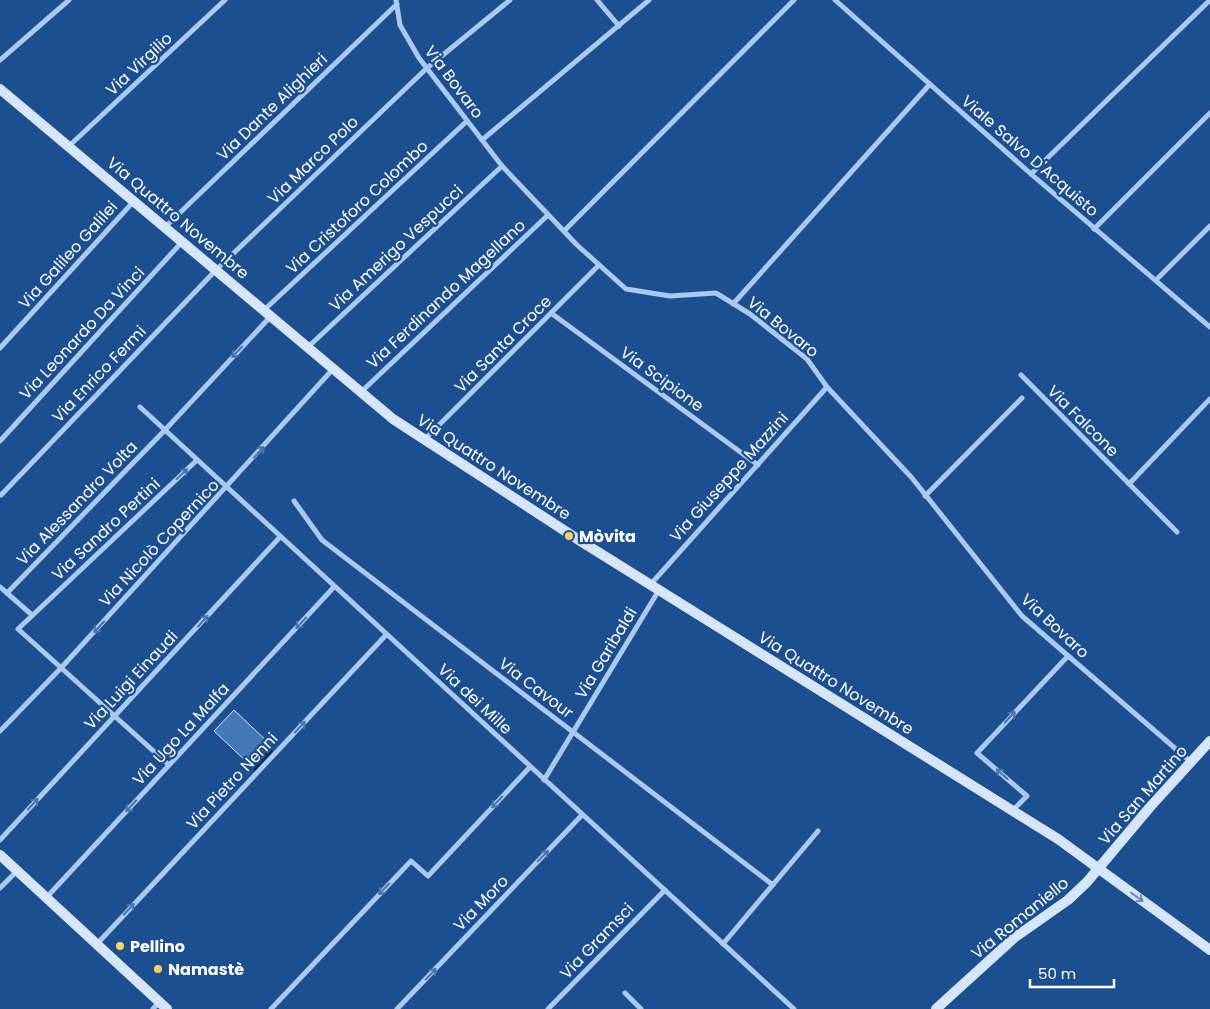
<svg xmlns="http://www.w3.org/2000/svg" width="1210" height="1009" font-family="Poppins,sans-serif">
  <rect width="100%" height="100%" fill="#1b4f8f"/>
  <!-- shadow -->
  <polygon fill="#0007" points="216,731 270,746 273,752 255,771"/>
  <!-- building -->
  <polygon fill="#4478b7" stroke="#cfe3fa" points="234,710 271,745 251,766 214,731"/>
  <g fill="none" stroke-linecap="round" stroke-linejoin="round">
    <!-- street -->
    <g stroke="#a9c9ee" stroke-width="5">
      <polyline points="396,0 400,25 419,58 502,166 577,245 626,289 670,296 716,293 750,314 807,359 827,387 912,478 1022,616 1192,763"/>
      <polyline points="597,0 619,26"/>
      <polyline points="835,0 1031,174 1210,327"/>
      <polyline points="0,60 69,0"/>
      <polyline points="482,140 649,0"/>
      <polyline points="69,146 225,0"/>
      <polyline points="1031,174 1210,0"/>
      <polyline points="165,227 397,4"/>
      <polyline points="1094,229 1210,113"/>
      <polyline points="564,231 794,0"/>
      <polyline points="1156,280 1210,226"/>
      <polyline points="733,304 930,84"/>
      <polyline points="264,310 467,121"/>
      <polyline points="551,313 758,465"/>
      <polyline points="308,347 502,166"/>
      <polyline points="0,348 134,201"/>
      <polyline points="1021,375 1177,532"/>
      <polyline points="361,392 548,215"/>
      <polyline points="140,407 794,1009"/>
      <polyline points="424,440 599,265"/>
      <polyline points="0,441 182,242"/>
      <polyline points="1129,484 1210,399"/>
      <polyline points="1,495 216,270 427,68 510,0"/>
      <polyline points="925,496 1022,398"/>
      <polyline points="294,501 322,540 773,885"/>
      <polyline points="650,585 827,387"/>
      <polyline points="0,587 32,615"/>
      <polyline points="7,593 165,430 271,316"/>
      <polyline points="0,731 61,668 333,369"/>
      <polyline points="169,765 18,629 197,460"/>
      <polyline points="544,780 659,590"/>
      <polyline points="1012,811 1027,796 977,753 1068,656"/>
      <polyline points="0,840 280,537"/>
      <polyline points="0,888 17,871"/>
      <polyline points="46,898 334,587"/>
      <polyline points="723,944 818,831"/>
      <polyline points="96,945 386,635"/>
      <polyline points="625,993 641,1009"/>
      <polyline points="153,1009 159,1002"/>
      <polyline points="271,1009 411,861 428,876 530,767"/>
      <polyline points="397,1009 582,815"/>
      <polyline points="548,1009 665,890"/>
    </g>
    <!-- secondary -->
    <g stroke="#d6e6fa" stroke-width="10">
      <polyline points="0,89 393,419 582,542 1058,839 1210,950"/>
      <polyline points="0,855 167,1009"/>
      <polyline points="936,1009 1014,938 1068,900 1087,882 1150,807 1210,741"/>
    </g>
  </g>
  <!-- one-way arrows -->
  <defs><path id="oneway-shaft" d="M-6 0H5M1.5-3L5.5 0L1.5 3" fill="none" stroke-width="1.6" stroke-linecap="round" stroke-linejoin="round" transform="scale(1.25)"/></defs>
  <g stroke="#4674ac">
    <use href="#oneway-shaft" transform="translate(237 352) rotate(133)"/>
    <use href="#oneway-shaft" transform="translate(259 452) rotate(-48)"/>
    <use href="#oneway-shaft" transform="translate(182 474) rotate(-43)"/>
    <use href="#oneway-shaft" transform="translate(203 621) rotate(-48)"/>
    <use href="#oneway-shaft" transform="translate(301 623) rotate(133)"/>
    <use href="#oneway-shaft" transform="translate(99 627) rotate(133)"/>
    <use href="#oneway-shaft" transform="translate(1010 717) rotate(-47)"/>
    <use href="#oneway-shaft" transform="translate(300 727) rotate(-47)"/>
    <use href="#oneway-shaft" transform="translate(1002 774) rotate(-139)"/>
    <use href="#oneway-shaft" transform="translate(497 802) rotate(133)"/>
    <use href="#oneway-shaft" transform="translate(33 804) rotate(-47)"/>
    <use href="#oneway-shaft" transform="translate(131 806) rotate(133)"/>
    <use href="#oneway-shaft" transform="translate(543 856) rotate(-46)"/>
    <use href="#oneway-shaft" transform="translate(384 889) rotate(134)"/>
    <use href="#oneway-shaft" transform="translate(129 909) rotate(-47)"/>
    <use href="#oneway-shaft" transform="translate(431 974) rotate(-46)"/>
  </g>
  <use stroke="#668bba" href="#oneway-shaft" transform="translate(1137 897) rotate(36)"/>
  <!-- markers -->
  <g fill="#ffd166" stroke="#1b4f8f" stroke-width="2">
    <circle cx="569" cy="536" r="5"/>
    <circle cx="120" cy="946" r="5"/>
    <circle cx="158" cy="969" r="5"/>
  </g>
  <g text-anchor="middle" dominant-baseline="central" stroke-width="4.5" stroke-linejoin="round" paint-order="stroke">
    <!-- street labels -->
    <g font-size="16" fill="#fff" stroke="#1b4f8f">
      <text transform="translate(139 64) rotate(-43)">Via Virgilio</text>
      <text transform="translate(454 82) rotate(53)">Via Bovaro</text>
      <text transform="translate(272 107) rotate(-44)">Via Dante Alighieri</text>
      <text transform="translate(1030 156) rotate(41)">Viale Salvo D'Acquisto</text>
      <text transform="translate(313 160) rotate(-44)">Via Marco Polo</text>
      <text transform="translate(357 207) rotate(-43)">Via Cristoforo Colombo</text>
      <text transform="translate(178 218) rotate(40)">Via Quattro Novembre</text>
      <text transform="translate(396 248) rotate(-43)">Via Amerigo Vespucci</text>
      <text transform="translate(68 255) rotate(-48)">Via Galileo Galilei</text>
      <text transform="translate(446 294) rotate(-43)">Via Ferdinando Magellano</text>
      <text transform="translate(783 327) rotate(39)">Via Bovaro</text>
      <text transform="translate(82 333) rotate(-47)">Via Leonardo Da Vinci</text>
      <text transform="translate(503 344) rotate(-45)">Via Santa Croce</text>
      <text transform="translate(99 374) rotate(-46)">Via Enrico Fermi</text>
      <text transform="translate(662 379) rotate(36)">Via Scipione</text>
      <text transform="translate(1083 421) rotate(45)">Via Falcone</text>
      <text transform="translate(494 467) rotate(33)">Via Quattro Novembre</text>
      <text transform="translate(729 477) rotate(-48)">Via Giuseppe Mazzini</text>
      <text transform="translate(77 503) rotate(-46)">Via Alessandro Volta</text>
      <text transform="translate(106 529) rotate(-43)">Via Sandro Pertini</text>
      <text transform="translate(159 543) rotate(-47)">Via Nicolò Copernico</text>
      <text transform="translate(1055 626) rotate(43)">Via Bovaro</text>
      <text transform="translate(606 653) rotate(-59)">Via Garibaldi</text>
      <text transform="translate(131 680) rotate(-47)">Via Luigi Einaudi</text>
      <text transform="translate(836 683) rotate(32)">Via Quattro Novembre</text>
      <text transform="translate(536 688) rotate(37)">Via Cavour</text>
      <text transform="translate(475 699) rotate(43)">Via dei Mille</text>
      <text transform="translate(181 734) rotate(-47)">Via Ugo La Malfa</text>
      <text transform="translate(232 781) rotate(-47)">Via Pietro Nenni</text>
      <text transform="translate(1143 795) rotate(-49)">Via San Martino</text>
      <text transform="translate(481 903) rotate(-46)">Via Moro</text>
      <text transform="translate(1020 918) rotate(-39)">Via Romaniello</text>
      <text transform="translate(597 941) rotate(-46)">Via Gramsci</text>
    </g>
    <!-- poi labels -->
    <g font-size="16" font-weight="bold" fill="#fff" stroke="#1b4f8f" text-anchor="start">
      <text x="579" y="536">Mòvita</text>
      <text x="130" y="946">Pellino</text>
      <text x="168" y="969">Namastè</text>
    </g>
  </g>
  <!-- scale -->
  <path d="M1030 979v8h84v-8" fill="none" stroke="#ffffff" stroke-width="2.5"/>
  <text x="1038" y="979" font-size="15" fill="#ffffff" stroke="#1b4f8f" stroke-width="4" paint-order="stroke">50 m</text>
</svg>
